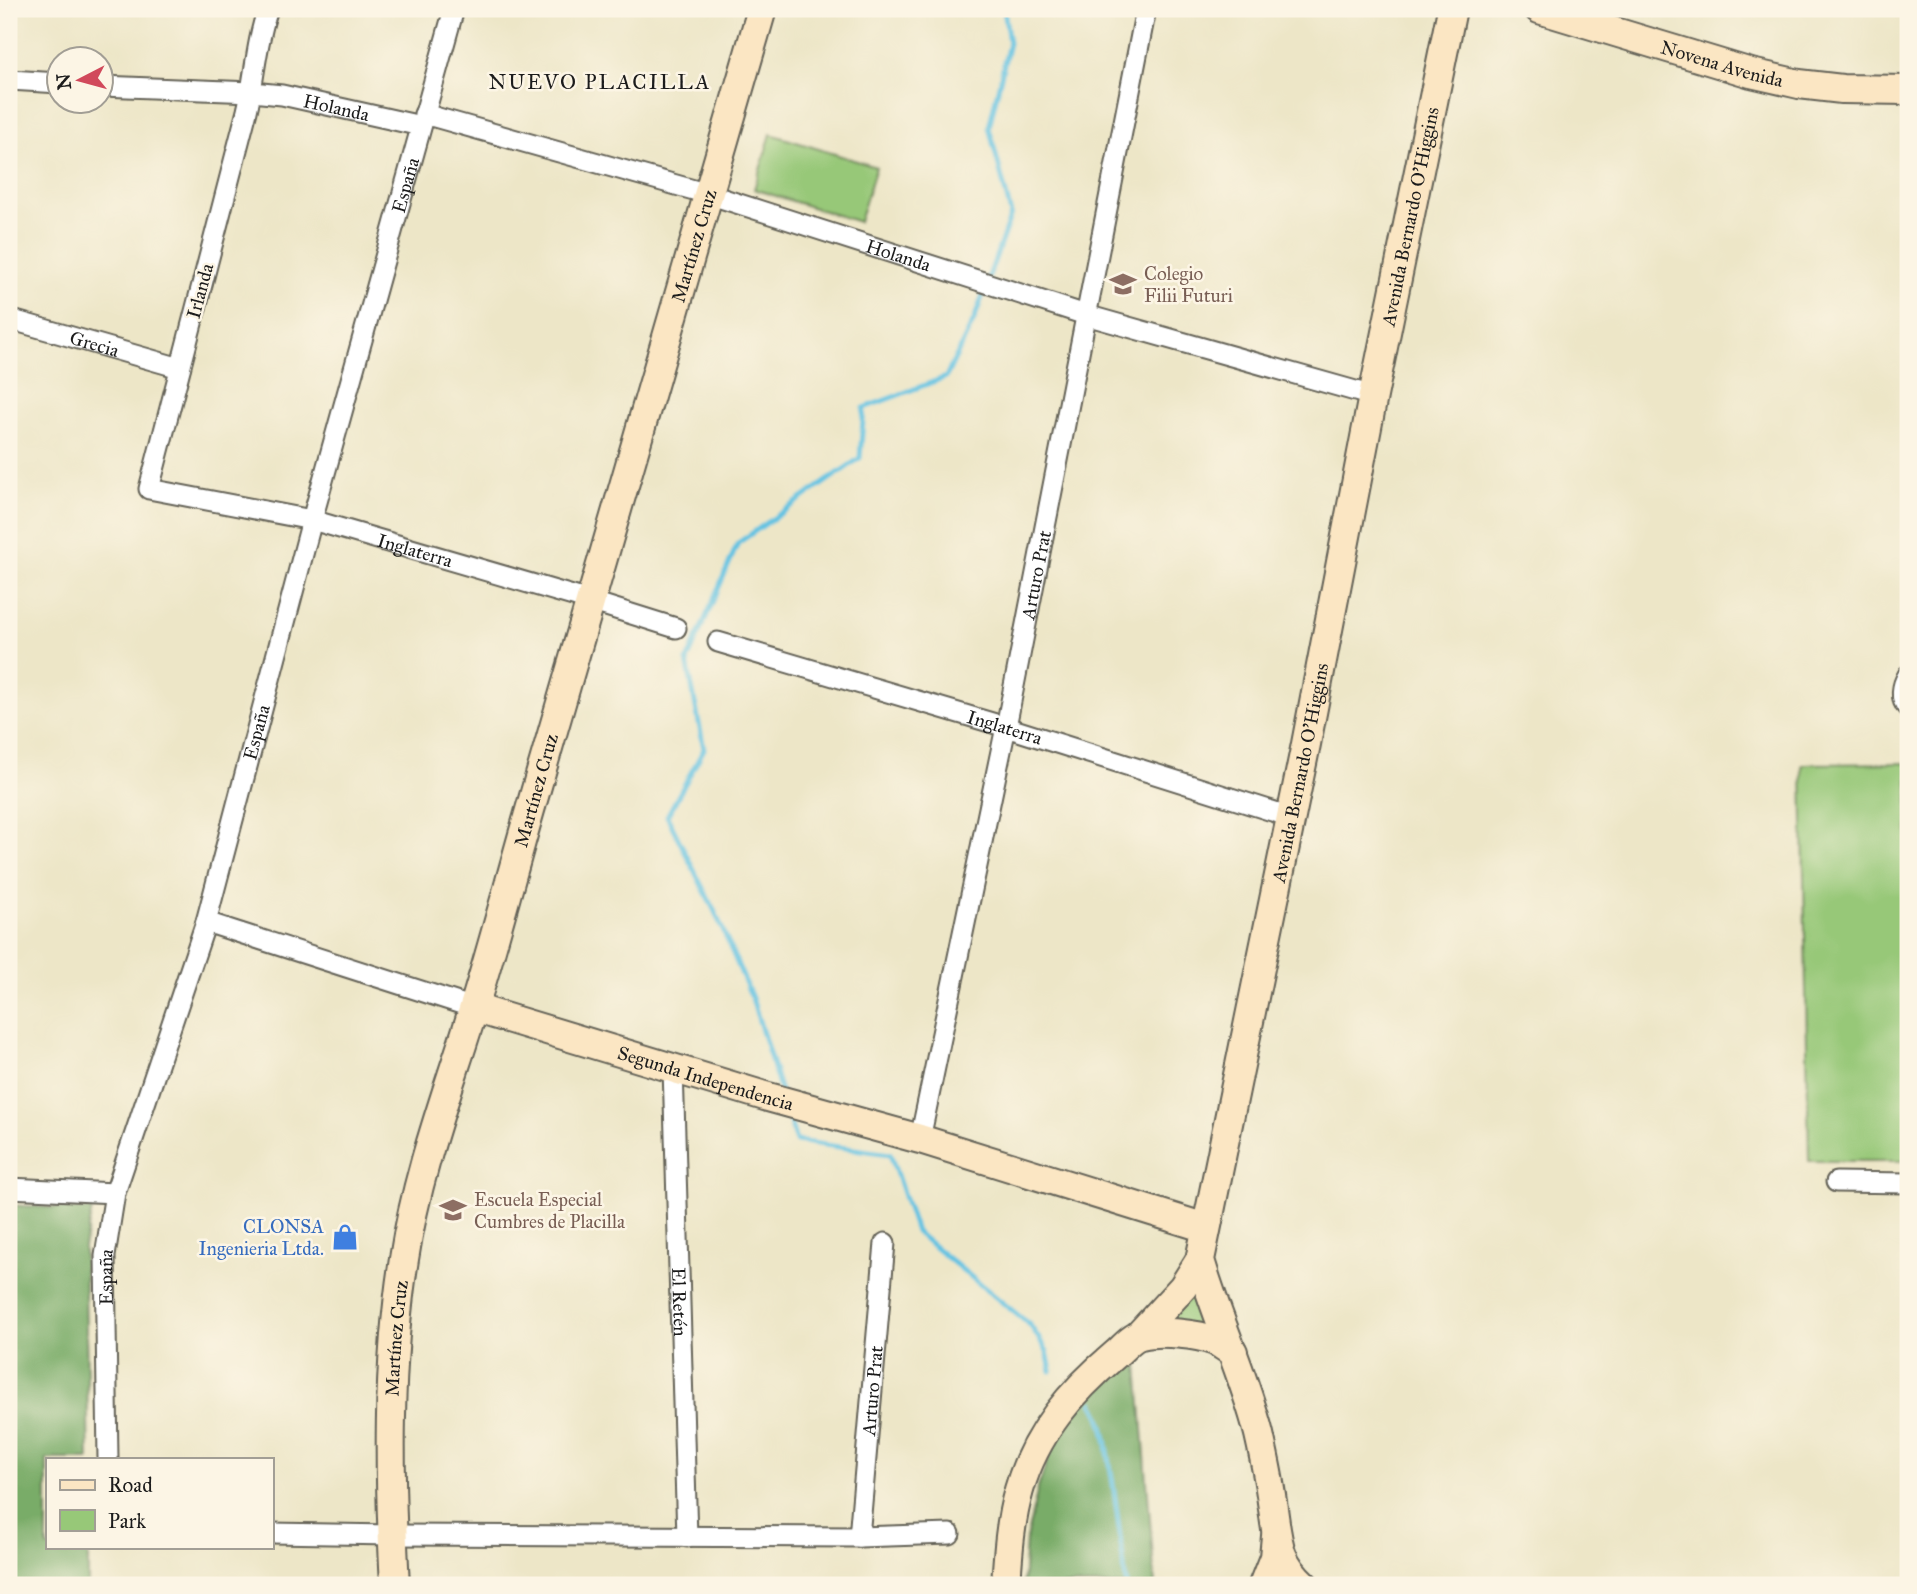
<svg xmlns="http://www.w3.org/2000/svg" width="1917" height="1594" font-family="'IM FELL Great Primer',serif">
  <rect width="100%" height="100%" fill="#fcf5e5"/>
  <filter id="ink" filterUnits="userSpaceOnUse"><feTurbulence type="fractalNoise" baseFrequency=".0143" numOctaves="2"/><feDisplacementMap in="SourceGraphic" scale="14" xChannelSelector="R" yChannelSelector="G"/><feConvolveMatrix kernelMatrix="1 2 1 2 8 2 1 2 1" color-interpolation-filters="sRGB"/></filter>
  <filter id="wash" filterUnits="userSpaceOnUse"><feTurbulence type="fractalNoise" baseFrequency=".00686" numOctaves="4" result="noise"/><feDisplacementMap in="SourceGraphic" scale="28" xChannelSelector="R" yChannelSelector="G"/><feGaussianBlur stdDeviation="1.57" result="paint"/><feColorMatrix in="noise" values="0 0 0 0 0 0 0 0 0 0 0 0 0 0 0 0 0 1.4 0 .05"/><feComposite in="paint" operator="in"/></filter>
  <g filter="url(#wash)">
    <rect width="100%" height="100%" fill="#ede6c7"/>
    <!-- green -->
    <g fill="#97c878" stroke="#5a724a" stroke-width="2">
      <polygon points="771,134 876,167 859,222 754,189"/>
      <polygon points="1908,763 1908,1161 1809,1161 1802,764"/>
      <polygon points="1197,1284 1213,1331 1169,1320"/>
    </g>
    <!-- forest -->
    <g fill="#79ac68" stroke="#4a6442" stroke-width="2">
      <polygon points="9,1205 92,1210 84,1247 89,1459 47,1459 47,1547 88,1547 88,1585 9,1585"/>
      <polygon points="1138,1364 1155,1585 1023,1585 1026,1539 1032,1514 1038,1488 1053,1444 1072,1414 1108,1377"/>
    </g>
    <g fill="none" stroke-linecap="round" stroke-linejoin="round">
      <!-- stream -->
      <g stroke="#64c3e2" stroke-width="5">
        <polyline points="988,279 1011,214 989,127 1009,43 1004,9"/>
        <polyline points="781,1092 752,998 716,914 667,816 704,749 687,661 738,543 860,458 864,408 946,377 974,320 985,289"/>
        <polyline points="787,1112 796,1141 890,1154 916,1232 1030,1325 1047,1351 1051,1371"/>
        <path d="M1093 1403C1106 1423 1107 1448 1111 1471 1117 1508 1121 1546 1126 1583"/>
      </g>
    </g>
  </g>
  <g filter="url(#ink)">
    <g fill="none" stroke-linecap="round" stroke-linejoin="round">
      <!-- street casing -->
      <g stroke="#656358" stroke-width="23">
        <g id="street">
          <path id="s1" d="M268 9C256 42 255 77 247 111L149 489 312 520 590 601 676 628"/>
          <polyline points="9,80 60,83"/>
          <path id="s2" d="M102 86 252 92 282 95 421 126"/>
          <path id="s3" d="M424 114 708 194 1086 315 1373 396"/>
          <path id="s4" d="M9 319 180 368"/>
          <path id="s5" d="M718 642 1006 727 1291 817"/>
          <path d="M1908 675C1902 685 1899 699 1908 708"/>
          <polyline points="206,922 474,1008"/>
          <path id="s6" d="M673 1068 687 1537"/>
          <path id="s7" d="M920 1139 1006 727 1146 9"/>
          <polyline points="1836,1182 1908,1183"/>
          <polyline points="9,1188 115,1193"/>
          <path id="s8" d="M108 1459 105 1256 115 1193 206 922 312 520 454 9"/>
          <polyline points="271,1533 392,1535 859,1537 950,1534"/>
          <path id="s9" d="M859 1537 885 1243"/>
        </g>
      </g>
      <!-- secondary casing -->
      <g stroke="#656358" stroke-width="32">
        <g id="secondary">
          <path id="s10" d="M1539 9 1751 73 1799 84 1842 89 1908 90"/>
          <path id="s11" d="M474 1008 768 1097 920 1139 1206 1228"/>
          <polyline points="1139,1335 1183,1287 1200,1260"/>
          <path id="s12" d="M395 1585C389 1476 387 1367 404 1259 417 1172 448 1091 474 1007 494 942 511 876 530 810 605 542 686 276 762 9"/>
          <path d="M1006 1585C1008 1554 1010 1521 1019 1490 1035 1433 1072 1391 1116 1354 1123 1348 1132 1337 1141 1335 1159 1330 1198 1334 1215 1341 1221 1344 1227 1349 1233 1352"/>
          <polyline points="1263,1585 1274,1557 1276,1536"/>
          <path id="s13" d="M1304 1585C1295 1577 1287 1567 1282 1555 1276 1539 1275 1520 1272 1502 1269 1479 1264 1456 1259 1434 1244 1374 1217 1319 1200 1260L1306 744 1373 396 1452 9"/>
        </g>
      </g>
      <!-- street -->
      <use href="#street" stroke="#fff" stroke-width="19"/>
      <!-- secondary -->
      <use href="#secondary" stroke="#fbe6c3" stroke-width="28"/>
    </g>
  </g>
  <!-- icons -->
  <defs>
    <g id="school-bare" transform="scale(2.1)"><path d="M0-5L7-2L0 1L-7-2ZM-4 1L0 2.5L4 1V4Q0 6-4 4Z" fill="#8d6e63" stroke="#fcf5e5" stroke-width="2.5" paint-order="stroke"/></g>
    <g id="shop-bare" transform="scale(2.1)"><path d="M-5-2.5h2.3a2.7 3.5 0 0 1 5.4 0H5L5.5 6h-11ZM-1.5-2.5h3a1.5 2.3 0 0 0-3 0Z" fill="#3f7fe0" stroke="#fcf5e5" stroke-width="2.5" paint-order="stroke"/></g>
  </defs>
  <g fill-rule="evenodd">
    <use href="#school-bare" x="1123" y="284"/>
    <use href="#school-bare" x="453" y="1210"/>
    <use href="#shop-bare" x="345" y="1237"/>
  </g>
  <g text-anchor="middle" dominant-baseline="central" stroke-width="5" stroke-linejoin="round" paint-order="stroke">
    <!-- street labels -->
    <g font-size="19" fill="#1c1c1c" stroke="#fcf5e5">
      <text stroke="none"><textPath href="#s10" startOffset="191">Novena Avenida</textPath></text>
      <text stroke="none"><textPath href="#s2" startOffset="236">Holanda</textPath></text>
      <text stroke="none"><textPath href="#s8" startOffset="1316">España</textPath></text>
      <text stroke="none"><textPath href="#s13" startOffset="1409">Avenida Bernardo O'Higgins</textPath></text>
      <text stroke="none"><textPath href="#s12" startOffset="1381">Martínez Cruz</textPath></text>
      <text stroke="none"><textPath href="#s3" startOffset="495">Holanda</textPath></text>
      <text transform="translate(200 291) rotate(-75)">Irlanda</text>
      <text stroke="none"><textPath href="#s4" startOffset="89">Grecia</textPath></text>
      <text stroke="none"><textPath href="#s1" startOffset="768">Inglaterra</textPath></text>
      <text stroke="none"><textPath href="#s7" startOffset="576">Arturo Prat</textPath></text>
      <text stroke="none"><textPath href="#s5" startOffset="299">Inglaterra</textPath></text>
      <text stroke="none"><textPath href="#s8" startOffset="749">España</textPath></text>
      <text stroke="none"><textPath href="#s13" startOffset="842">Avenida Bernardo O'Higgins</textPath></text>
      <text stroke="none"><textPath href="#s12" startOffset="814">Martínez Cruz</textPath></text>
      <text stroke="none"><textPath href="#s11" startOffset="242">Segunda Independencia</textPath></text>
      <text stroke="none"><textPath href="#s8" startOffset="182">España</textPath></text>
      <text stroke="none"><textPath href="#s6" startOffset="234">El Retén</textPath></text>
      <text stroke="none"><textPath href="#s12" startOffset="247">Martínez Cruz</textPath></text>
      <text stroke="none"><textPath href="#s9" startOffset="147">Arturo Prat</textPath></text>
    </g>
    <!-- education labels -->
    <g font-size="19" fill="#785e54" stroke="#fcf5e5" text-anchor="start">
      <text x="1144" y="273">Colegio<tspan x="1144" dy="22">Filii Futuri</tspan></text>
      <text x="474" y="1199">Escuela Especial<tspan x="474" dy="22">Cumbres de Placilla</tspan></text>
    </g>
    <!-- shop labels -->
    <g font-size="19" fill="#366cbe" stroke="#fcf5e5" text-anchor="end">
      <text x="324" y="1226">CLONSA<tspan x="324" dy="22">Ingenieria Ltda.</tspan></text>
    </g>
    <!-- neighbourhood labels -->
    <g font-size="21" letter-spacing="2" fill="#1c1c1c" stroke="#fcf5e5">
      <text x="600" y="82">NUEVO PLACILLA</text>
    </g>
  </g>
  <!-- margin -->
  <rect width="1917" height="1594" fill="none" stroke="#fcf5e5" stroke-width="35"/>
  <!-- legend -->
  <rect x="46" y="1458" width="228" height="91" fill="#fcf5e5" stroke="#a29e95" stroke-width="2"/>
  <rect x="60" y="1480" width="35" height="10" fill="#fbe6c3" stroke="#a29e95" stroke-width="2"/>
  <text x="108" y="1492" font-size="21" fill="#1c1c1c">Road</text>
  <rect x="60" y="1510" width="35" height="21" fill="#97c878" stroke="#a29e95" stroke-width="2"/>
  <text x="108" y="1528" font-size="21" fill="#1c1c1c">Park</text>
  <!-- north arrow -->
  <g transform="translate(80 80) rotate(264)"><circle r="33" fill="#fcf5e5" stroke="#a29e95" stroke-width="2"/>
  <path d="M0-5L12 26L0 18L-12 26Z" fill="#d1495b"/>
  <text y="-10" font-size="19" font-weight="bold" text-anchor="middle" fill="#1c1c1c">N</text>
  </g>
</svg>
